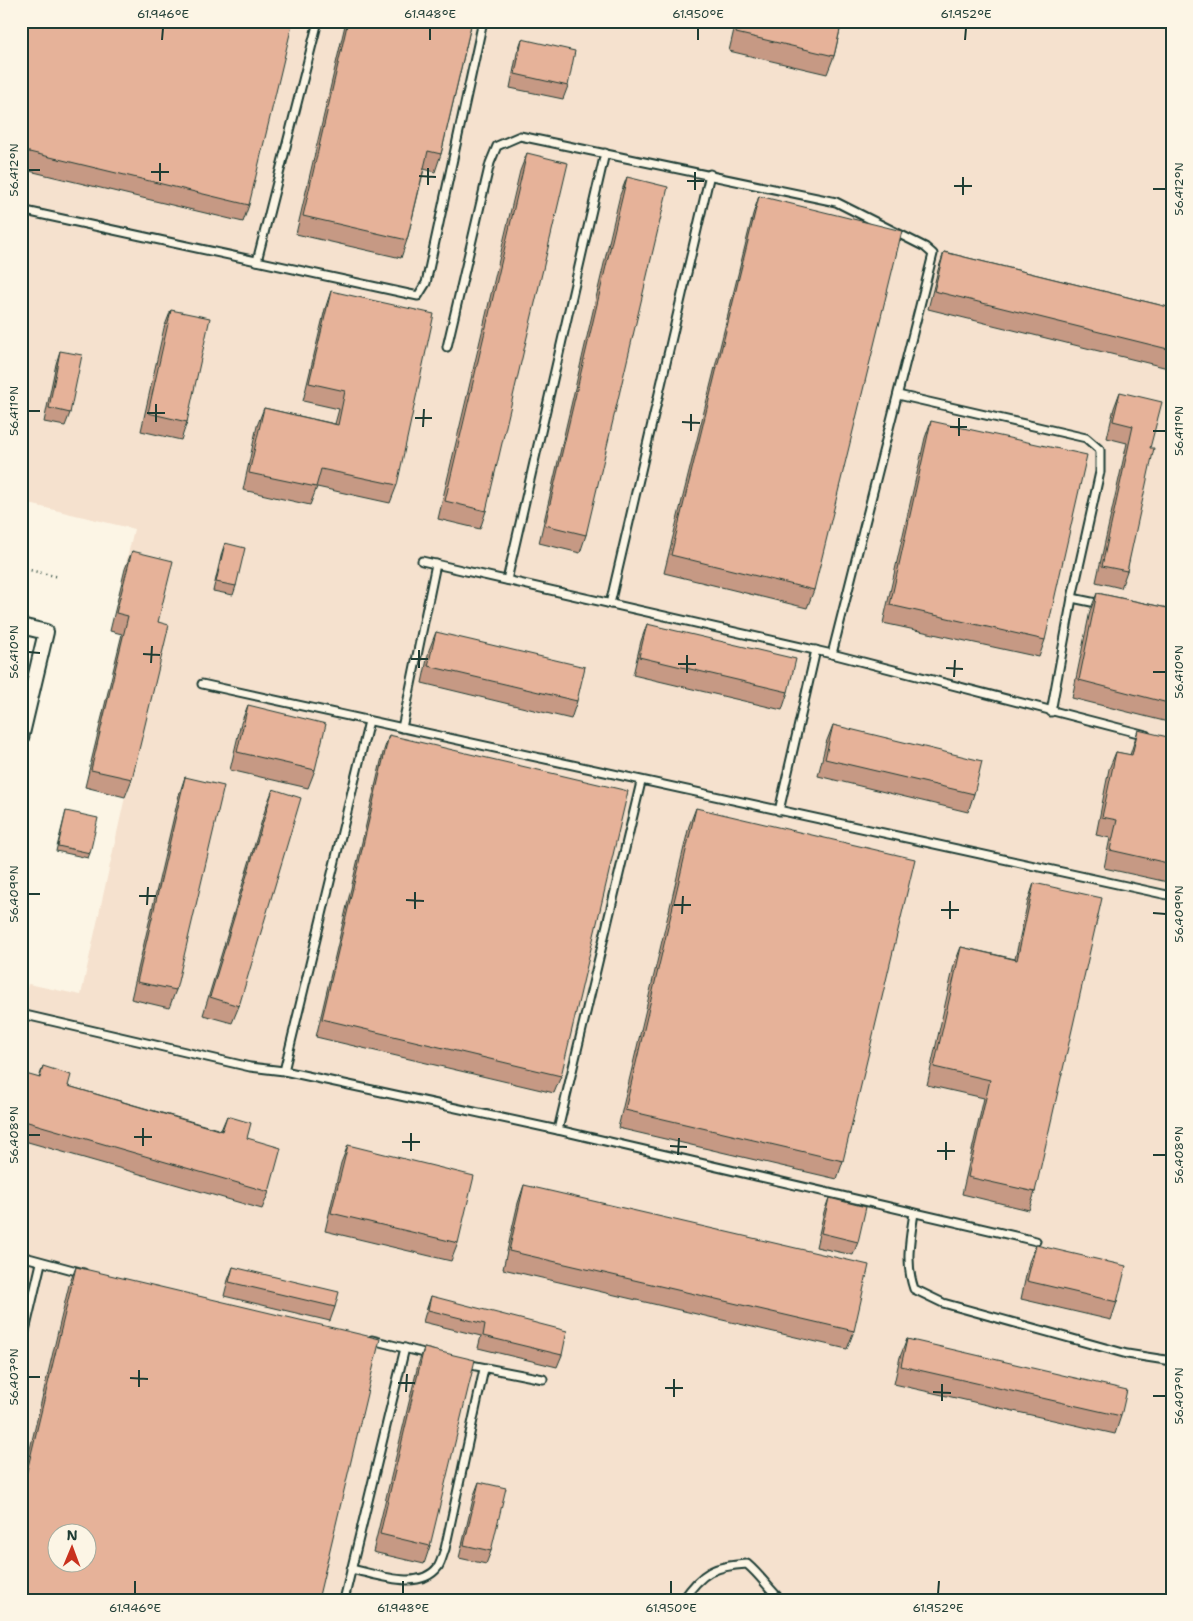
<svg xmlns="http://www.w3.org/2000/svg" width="1193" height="1621" font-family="'Shantell Sans',sans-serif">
  <rect width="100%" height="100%" fill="#fcf5e5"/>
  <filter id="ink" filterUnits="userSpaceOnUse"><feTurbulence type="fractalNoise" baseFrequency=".02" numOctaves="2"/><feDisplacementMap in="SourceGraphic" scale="10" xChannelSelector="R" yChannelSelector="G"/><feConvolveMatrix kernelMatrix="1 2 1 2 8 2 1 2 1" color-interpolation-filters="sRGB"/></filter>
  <g filter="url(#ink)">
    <!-- built -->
    <path fill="#f5e1ce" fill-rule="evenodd" d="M21 21H1172V1600H21V1016L28 984 81 995 125 797 85 787 122 634 110 631 134 529 21 502ZM58 1534H88V1564H58Z"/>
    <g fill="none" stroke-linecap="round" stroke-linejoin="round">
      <!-- service casing -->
      <g stroke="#1f3d34" stroke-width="11">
        <g id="service">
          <polyline points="21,210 418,296 426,283 483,21"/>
          <polyline points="257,261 318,21"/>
          <polyline points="447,347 490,163 497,146 520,136 836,202 925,247 933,254 832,654"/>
          <polyline points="898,395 1086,438 1100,450 1100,472 1072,598 1051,712"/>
          <polyline points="422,561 832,654 1146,735"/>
          <polyline points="507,580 605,153"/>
          <polyline points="1072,598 1101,604"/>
          <polyline points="610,604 710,174"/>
          <polyline points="202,684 1172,896"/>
          <polyline points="402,728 436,564"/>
          <polyline points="779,811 816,650"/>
          <polyline points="21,1014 250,1067 284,1071 558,1130 1036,1241"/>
          <polyline points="284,1071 369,721"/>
          <polyline points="558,1130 641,782"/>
          <path d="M914 1213C910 1239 905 1263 914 1289L943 1303 1127 1354 1172 1361"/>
          <polyline points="21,1256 84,1273"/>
          <polyline points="372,1340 432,1355"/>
          <polyline points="21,1348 41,1263"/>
          <polyline points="466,1364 543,1379"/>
          <path d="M351 1569C376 1574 419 1592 438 1567 441 1563 443 1554 445 1549L484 1369"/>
          <polyline points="344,1600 405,1348"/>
          <path d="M683 1600C702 1572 714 1566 747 1564 761 1576 768 1588 781 1600"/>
        </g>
      </g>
      <!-- minor casing -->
      <g stroke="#1f3d34" stroke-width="18">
        <polyline id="minor" points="21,626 46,632 21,738"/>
      </g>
      <!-- path -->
      <polyline stroke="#1f3d34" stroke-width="2.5" stroke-dasharray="1 4" stroke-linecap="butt" points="21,568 59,577"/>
      <!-- service -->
      <use href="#service" stroke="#fcf5e5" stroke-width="7"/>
      <!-- minor -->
      <use href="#minor" stroke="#fcf5e5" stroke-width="14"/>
    </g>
    <!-- wall -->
    <g fill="#c69984" stroke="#1f3d34">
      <polygon points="21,21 249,205 243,222 21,169"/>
      <polygon points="346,21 472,21 441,154 435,172 424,169 407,240 401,258 296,234"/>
      <polygon points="736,21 842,21 834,56 827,74 729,51"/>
      <polygon points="522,39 568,86 563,99 510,88 517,53"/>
      <polygon points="527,153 486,511 480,529 438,519 520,171"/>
      <polygon points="627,177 586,535 580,553 539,543 620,195"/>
      <polygon points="759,196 814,590 807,608 664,573 753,214"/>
      <polygon points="944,252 1172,308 1172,369 928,309 938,270"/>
      <polygon points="331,291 397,485 390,503 317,487 310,505 243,490 257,426 264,408 335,424 339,409 303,401 325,309"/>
      <polygon points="171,310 187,422 181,440 141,431 164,328"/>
      <polygon points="60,351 70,413 65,426 44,422 56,364"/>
      <polygon points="1120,392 1150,448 1127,571 1121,588 1096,582 1127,443 1107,438 1114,408"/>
      <polygon points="931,421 1045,640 1039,657 883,623 925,438"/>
      <polygon points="225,543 236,586 233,595 213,591 222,552"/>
      <polygon points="132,551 158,622 132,779 125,797 85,787 122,634 110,631 125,569"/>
      <polygon points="1097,593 1172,609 1172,723 1072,698 1090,611"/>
      <polygon points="647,624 788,692 782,710 633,675 641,641"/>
      <polygon points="436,632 577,701 571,719 422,683 429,650"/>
      <polygon points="248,705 315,770 308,788 230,770 241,723"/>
      <polygon points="833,725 974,794 968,812 818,776 826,743"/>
      <polygon points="1138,730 1168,816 1172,816 1172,883 1104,868 1110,838 1096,835 1109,769 1116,752 1130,755"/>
      <polygon points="389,735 561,1076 554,1093 316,1037 383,753"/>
      <polygon points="185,777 176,990 169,1008 131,999 179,795"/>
      <polygon points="273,789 239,1006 232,1023 203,1015 266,807"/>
      <polygon points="696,808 843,1161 837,1179 618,1128 689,826"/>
      <polygon points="66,811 90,853 88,858 56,851"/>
      <polygon points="1034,883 1035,1192 1029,1210 962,1194 984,1098 927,1085 954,965 961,947 1015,959 1028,901"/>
      <polygon points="43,1066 68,1086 221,1130 227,1116 247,1138 269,1192 262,1209 21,1140 21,1075 39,1078"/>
      <polygon points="348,1145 458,1243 451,1261 325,1231 341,1163"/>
      <polygon points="524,1185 854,1331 847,1349 503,1269 518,1203"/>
      <polygon points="829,1198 858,1242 853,1255 816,1247 824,1212"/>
      <polygon points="1036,1245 1117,1302 1111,1320 1021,1299 1029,1262"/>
      <polygon points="76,1267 21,1600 21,1487 69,1285"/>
      <polygon points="233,1267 335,1307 330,1321 224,1296 228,1280"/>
      <polygon points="431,1296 562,1355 557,1367 478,1348 481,1336 423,1322 427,1308"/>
      <polygon points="907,1339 1121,1416 1115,1434 894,1384 900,1357"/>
      <polygon points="424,1348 430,1546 424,1564 373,1552 418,1365"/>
      <polygon points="479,1482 491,1551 486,1564 459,1558 474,1495"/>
    </g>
    <!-- building -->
    <g fill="#e6b299" stroke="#1f3d34" fill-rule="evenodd">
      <polygon points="21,21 293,21 249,205 21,150"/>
      <polygon points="348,21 472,21 441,154 428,151 407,240 303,216"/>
      <polygon points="739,21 842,21 834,56 736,33"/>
      <polygon points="522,39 575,51 568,86 515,74"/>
      <polygon points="527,153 568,163 486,511 445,501"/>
      <polygon points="627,177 668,187 586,535 545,525"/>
      <polygon points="759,196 902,231 814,590 671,555"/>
      <polygon points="944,252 1172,308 1172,350 934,291"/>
      <polygon points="331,291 434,314 397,485 321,469 316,487 249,473 264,408 338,425 345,391 309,383"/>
      <polygon points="171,310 210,318 187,422 148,413"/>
      <polygon points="60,351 82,355 70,413 49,408"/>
      <polygon points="1120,392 1162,402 1150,448 1154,448 1127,571 1102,566 1133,426 1113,421"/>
      <polygon points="931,421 1087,455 1045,640 890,605"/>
      <polygon points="225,543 245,548 236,586 216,582"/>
      <polygon points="132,551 173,561 158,622 169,625 132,779 91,770 128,616 116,613"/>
      <polygon points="1097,593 1172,609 1172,704 1079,680"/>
      <polygon points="647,624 796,659 788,692 639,657"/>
      <polygon points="436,632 585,667 577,701 428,666"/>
      <polygon points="248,705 326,724 315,770 237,752"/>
      <polygon points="833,725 982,761 974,794 825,759"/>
      <polygon points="1138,730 1172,738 1172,799 1168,816 1172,816 1172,864 1110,850 1117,820 1102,817 1116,752 1132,755"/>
      <polygon points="389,735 628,791 561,1076 322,1019"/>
      <polygon points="185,777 224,786 176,990 137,982"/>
      <polygon points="273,789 301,798 239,1006 210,997"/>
      <polygon points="696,808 915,859 843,1161 625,1110"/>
      <polygon points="66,811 98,818 90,853 58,846"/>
      <polygon points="1034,883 1102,898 1035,1192 968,1177 990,1080 934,1067 961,947 1017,960"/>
      <polygon points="43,1066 71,1075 68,1086 222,1131 227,1116 251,1123 247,1138 281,1148 269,1192 21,1120 22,1073 40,1078"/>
      <polygon points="348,1145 474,1176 458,1243 331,1213"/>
      <polygon points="524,1185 869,1265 854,1331 509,1251"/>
      <polygon points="829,1198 866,1207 858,1242 821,1233"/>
      <polygon points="1036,1245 1126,1266 1117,1302 1027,1281"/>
      <path d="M76 1267 380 1339 318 1600H21V1496ZM58 1534H88V1564H58Z"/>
      <polygon points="233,1267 339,1292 335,1307 229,1282"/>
      <polygon points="431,1296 567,1331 562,1355 483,1336 485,1324 428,1310"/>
      <polygon points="907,1339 1127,1390 1121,1416 901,1366"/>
      <polygon points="424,1348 475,1360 430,1546 380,1534"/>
      <polygon points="479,1482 506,1488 491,1551 464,1545"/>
    </g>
  </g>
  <!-- ticks -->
  <path fill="none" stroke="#1f3d34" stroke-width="2" d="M162 40 163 28M430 40V28M698 40V28M965 40 966 28M28 170H40M151 172H169M419 176 436 177M160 181V163M687 181H704M428 185V168M954 186H972M1153 189H1166M695 190V172M963 195V177M28 411H40M147 413H165M415 418H432M156 422V404M682 422 700 423M423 427 424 409M950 427H967M691 431V414M1153 431H1166M959 436V418M28 652 40 653M143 654 160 655M411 659H428M151 663 152 646M678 664H696M419 668V650M946 668 963 669M1153 672H1166M687 673V655M954 677 955 660M28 894H40M139 896H156M406 900 424 901M147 905 148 887M674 905H691M415 909V892M941 910H959M1153 913 1166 914M682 914 683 896M950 919V901M28 1135H40M134 1137H152M402 1142H420M143 1146V1128M670 1146 687 1147M411 1151V1133M937 1151H955M678 1155 679 1138M1153 1155H1166M946 1160V1142M28 1377H40M130 1378 148 1379M398 1383H415M139 1387V1370M665 1388H683M406 1392 407 1374M933 1392 951 1393M1153 1396H1166M674 1397V1379M942 1401V1384M135 1594V1581M403 1594V1581M671 1594V1581M938 1594 939 1581"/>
  <!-- margin -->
  <rect width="1193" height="1621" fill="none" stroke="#fcf5e5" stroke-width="55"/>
  <!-- north arrow -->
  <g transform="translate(72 1548) rotate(1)"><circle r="24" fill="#fcf5e5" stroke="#a4ab9e"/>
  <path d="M0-4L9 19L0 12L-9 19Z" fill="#c8321e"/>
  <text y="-8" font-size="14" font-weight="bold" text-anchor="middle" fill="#1f3d34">N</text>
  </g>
  <rect x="28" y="28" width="1138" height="1566" fill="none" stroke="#1f3d34" stroke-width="2"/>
  <g font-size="12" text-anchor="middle" fill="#1f3d34">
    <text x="163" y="18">61.946°E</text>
    <text x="430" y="18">61.948°E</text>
    <text x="698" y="18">61.950°E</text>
    <text x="966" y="18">61.952°E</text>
    <text transform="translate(14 170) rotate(-90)" y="4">56.412°N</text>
    <text transform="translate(1179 189) rotate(-90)" y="4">56.412°N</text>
    <text transform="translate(14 411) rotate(-90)" y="4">56.411°N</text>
    <text transform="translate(1179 431) rotate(-90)" y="4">56.411°N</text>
    <text transform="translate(14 652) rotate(-90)" y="4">56.410°N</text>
    <text transform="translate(1179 672) rotate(-90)" y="4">56.410°N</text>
    <text transform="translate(14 894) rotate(-90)" y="4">56.409°N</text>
    <text transform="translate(1179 914) rotate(-90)" y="4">56.409°N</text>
    <text transform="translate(14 1135) rotate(-90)" y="4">56.408°N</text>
    <text transform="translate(1179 1155) rotate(-90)" y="4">56.408°N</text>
    <text transform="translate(14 1377) rotate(-90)" y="4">56.407°N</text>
    <text transform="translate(1179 1396) rotate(-90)" y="4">56.407°N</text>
    <text x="135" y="1612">61.946°E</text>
    <text x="403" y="1612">61.948°E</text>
    <text x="671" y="1612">61.950°E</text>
    <text x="938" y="1612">61.952°E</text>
  </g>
</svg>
